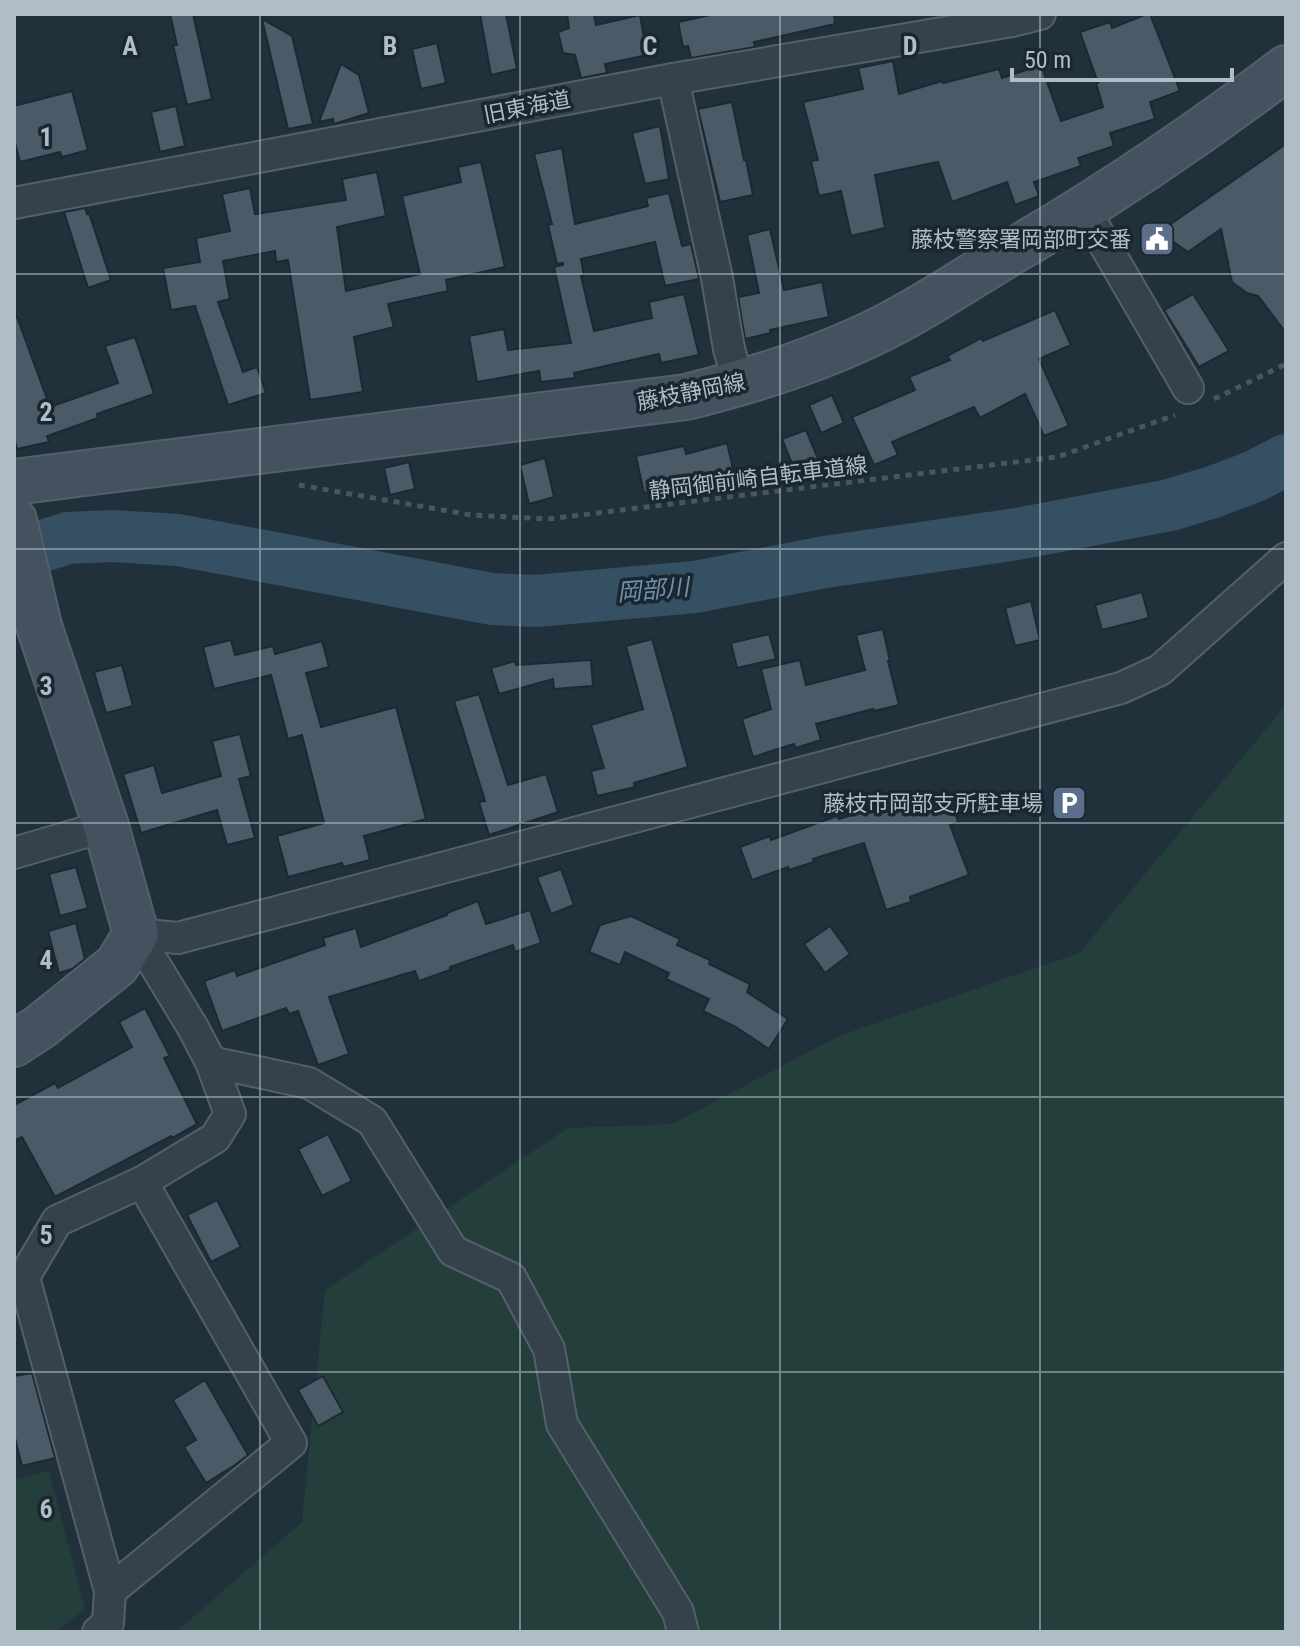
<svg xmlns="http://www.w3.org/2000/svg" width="1300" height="1646" font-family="'Roboto Condensed','Noto Sans JP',sans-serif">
  <rect width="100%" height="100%" fill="#21313b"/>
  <!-- green -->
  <g fill="#243e3c">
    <polygon points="1286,705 1286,1632 176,1632 302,1522 325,1290 568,1128 672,1124 839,1036 1079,953"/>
    <polygon points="49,1471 85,1609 56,1632 14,1632 14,1480"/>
  </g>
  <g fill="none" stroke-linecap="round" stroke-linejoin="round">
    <!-- river -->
    <polyline stroke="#354f63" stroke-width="52" points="14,555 68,538 111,536 178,540 492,599 536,601 695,587 825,562 1017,534 1170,505 1213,492 1255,476 1286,460"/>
  </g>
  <!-- building -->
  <g fill="#4a5b67" stroke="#1c2932" stroke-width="2">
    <polygon points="170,14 193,14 212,99 187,105 173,45 177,45"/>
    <polygon points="480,14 506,14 517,69 491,75"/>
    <polygon points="567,14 594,14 596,25 640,15 647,55 605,64 607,73 581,78 575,55 563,53 558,32 569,28"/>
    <polygon points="715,14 834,14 835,24 754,42 755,47 691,58 688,46 683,47 678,22"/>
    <polygon points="1147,14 1150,14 1180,91 1150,102 1155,119 1110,133 1114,146 1078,158 1081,166 1034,182 1039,196 1015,205 1007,182 952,202 938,162 875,175 885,228 851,236 841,191 819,196 811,161 818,160 803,102 863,89 858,68 893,61 899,94 942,81 943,83 999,69 1002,78 1041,65 1061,121 1103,107 1096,83 1098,83 1080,32 1110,22 1112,28"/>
    <polygon points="262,19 292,36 313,124 288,129"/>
    <polygon points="437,43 446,83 421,89 412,49"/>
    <polygon points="341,64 359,75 369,113 334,124 333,119 319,122"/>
    <polygon points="72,91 88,150 62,157 60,152 20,162 14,139 14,106"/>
    <polygon points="732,102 744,160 746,160 753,195 720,202 698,109"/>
    <polygon points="176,106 185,146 160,152 151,112"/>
    <polygon points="660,126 669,179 645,184 632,133"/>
    <polygon points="1286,144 1286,333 1258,296 1247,293 1232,282 1221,229 1188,252 1159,232"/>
    <polygon points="562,148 575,224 648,206 646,198 669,193 682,246 691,244 699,279 665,286 655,242 581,259 584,276 581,276 594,331 652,318 649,302 684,294 699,355 661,363 659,354 574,373 575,378 541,382 539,371 477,382 469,336 504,329 508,350 571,343 554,267 563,265 563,263 557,264 548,225 552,224 534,154"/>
    <polygon points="481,162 505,267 446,280 448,291 388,304 394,327 354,337 363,392 310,400 288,260 276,262 275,251 223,261 230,299 218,302 243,372 257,367 266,393 228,405 195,306 171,310 163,268 200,262 196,238 230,231 222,194 250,188 255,214 346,200 342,179 377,172 386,216 337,227 346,291 420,274 402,196 461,182 458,167"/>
    <polygon points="85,208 87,214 89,213 111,280 88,288 64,212"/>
    <polygon points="770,229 784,290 822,282 829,317 770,330 771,333 745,339 738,297 759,293 747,235"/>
    <polygon points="1193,294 1229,351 1199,367 1164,310"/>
    <polygon points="1055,310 1071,345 1039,359 1069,426 1044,436 1025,394 980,418 974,407 892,442 898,455 874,465 852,417 915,390 909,377 950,360 947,356 981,338 983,341"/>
    <polygon points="17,317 50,407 118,383 105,346 135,337 154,394 97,414 98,418 47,436 49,442 17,449 14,437 14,318"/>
    <polygon points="832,395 844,423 821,433 809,405"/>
    <polygon points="806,430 821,466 797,476 782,439"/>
    <polygon points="727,443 736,482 711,489 709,479 644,493 636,456 684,446 686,454"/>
    <polygon points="545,458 554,497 529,504 520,465"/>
    <polygon points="409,462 415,489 390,495 384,468"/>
    <polygon points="1142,592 1149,618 1102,630 1095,605"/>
    <polygon points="1031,601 1040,640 1015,646 1005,608"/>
    <polygon points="883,629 890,661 888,661 899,705 874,711 873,709 816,724 821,740 796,748 794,744 753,757 742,719 771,709 761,669 800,660 806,685 865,670 856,635"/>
    <polygon points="769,634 776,659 737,668 731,643"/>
    <polygon points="652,639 688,767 634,783 635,787 597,796 591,771 604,768 591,725 643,709 626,646"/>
    <polygon points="231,640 235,655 273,646 275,654 322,641 329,667 306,673 321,727 396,707 426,819 364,836 370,860 343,867 342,863 288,877 277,836 324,823 302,735 288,739 271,675 214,689 203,647"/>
    <polygon points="591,660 593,686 554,689 553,679 499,694 491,668 515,661 516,665"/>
    <polygon points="122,665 133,706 106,713 94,672"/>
    <polygon points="479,694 508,785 546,774 558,812 489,835 479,802 485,801 454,701"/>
    <polygon points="240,734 251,776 239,779 255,838 227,845 217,810 141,833 123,774 154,765 162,793 221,776 212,741"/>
    <polygon points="948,790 958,822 950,825 969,875 910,897 911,902 886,910 864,843 813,859 814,862 789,870 788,867 752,880 740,847 770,836 771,840 837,816 839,819 890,803 892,807"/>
    <polygon points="76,867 88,908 60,916 49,874"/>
    <polygon points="561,869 574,905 551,914 537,877"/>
    <polygon points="478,901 486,924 530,910 541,943 515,952 513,945 450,967 450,970 419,981 415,971 329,997 349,1054 318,1065 298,1011 289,1014 286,1008 222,1031 204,981 235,970 237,976 325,945 323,938 356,928 361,947 447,915 447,913"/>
    <polygon points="631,916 680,939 677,945 710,960 709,964 750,984 747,992 788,1019 769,1049 736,1027 703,1011 709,999 666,979 669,973 625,952 620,965 589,952 600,925"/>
    <polygon points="76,923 85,959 72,969 59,973 48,931"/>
    <polygon points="830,926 850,954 825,973 804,944"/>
    <polygon points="145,1008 170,1056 164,1058 197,1124 172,1138 171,1136 55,1197 22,1137 14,1141 14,1105 55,1083 58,1088 132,1047 119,1022"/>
    <polygon points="328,1134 352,1181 322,1196 298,1149"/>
    <polygon points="217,1200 241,1247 211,1262 187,1215"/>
    <polygon points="32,1373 55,1458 22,1466 14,1434 14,1376"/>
    <polygon points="323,1376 343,1412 318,1426 298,1390"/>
    <polygon points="205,1380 248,1455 235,1465 206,1483 184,1447 196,1440 173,1400"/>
  </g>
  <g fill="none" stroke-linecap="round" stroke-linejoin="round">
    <!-- street casing -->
    <g stroke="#536069" stroke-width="34">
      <g id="street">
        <polyline points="673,79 717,278 729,349 739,384"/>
        <polyline points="14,203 673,79 1012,21 1040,14"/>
        <polyline points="1084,209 1188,388"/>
        <polyline points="14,853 106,826"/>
        <polyline points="136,934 178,938 1121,688 1160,670 1286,558"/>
        <polyline points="211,1062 309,1083 372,1121 453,1251 511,1278 549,1349 562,1424 678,1612 683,1632"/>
        <polyline points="110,1591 291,1443 142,1182"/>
        <polyline points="98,1632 108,1623 110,1591 24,1277 57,1221 142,1182 215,1138 230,1114 211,1062 192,1026 136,934"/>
      </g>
    </g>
    <!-- secondary casing -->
    <g stroke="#536069" stroke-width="48">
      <g id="secondary">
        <path d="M14 482 686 397C755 380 823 359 887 326 930 304 971 276 1013 251 1107 196 1199 134 1286 68"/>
        <polyline points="14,520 39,626 106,826 136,934 117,965 40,1027 14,1044"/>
      </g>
    </g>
    <!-- path -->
    <g stroke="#435a59" stroke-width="5" stroke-dasharray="6 6" stroke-linecap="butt">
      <polyline points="1214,399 1286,364"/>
      <polyline points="299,485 471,515 548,519 1057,457 1175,415"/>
    </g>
    <!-- street -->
    <use href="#street" stroke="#35424b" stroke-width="30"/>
    <!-- secondary -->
    <use href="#secondary" stroke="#43525e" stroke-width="44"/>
  </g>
  <!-- grid -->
  <path fill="none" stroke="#b0bdc7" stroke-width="2" stroke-opacity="0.55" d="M260 14V1632M520 14V1632M780 14V1632M1040 14V1632M14 274H1286M14 549H1286M14 823H1286M14 1097H1286M14 1372H1286"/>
  <!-- icons -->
  <defs>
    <g id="civic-square" transform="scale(1.8)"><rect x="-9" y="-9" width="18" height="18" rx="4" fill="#5c6f8a" stroke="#1a2730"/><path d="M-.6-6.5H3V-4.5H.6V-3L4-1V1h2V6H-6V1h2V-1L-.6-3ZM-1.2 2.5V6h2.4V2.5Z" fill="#fff"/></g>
    <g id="parking-square" transform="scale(1.8)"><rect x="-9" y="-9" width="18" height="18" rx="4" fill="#5c6f8a" stroke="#1a2730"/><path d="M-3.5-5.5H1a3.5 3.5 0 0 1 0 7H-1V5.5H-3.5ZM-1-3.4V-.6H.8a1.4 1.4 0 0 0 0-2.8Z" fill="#fff"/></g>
  </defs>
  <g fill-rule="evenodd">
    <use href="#civic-square" x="1157" y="239"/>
    <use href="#parking-square" x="1069" y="803"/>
  </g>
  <g text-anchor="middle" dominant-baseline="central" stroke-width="7" stroke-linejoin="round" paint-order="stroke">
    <!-- street labels -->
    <g font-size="22" fill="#b0bdc7" stroke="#1a2730">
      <text transform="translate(527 107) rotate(-11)">旧東海道</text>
      <text transform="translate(691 392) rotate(-11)">藤枝静岡線</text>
      <text transform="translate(758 478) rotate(-7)">静岡御前崎自転車道線</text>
    </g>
    <!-- poi labels -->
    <g font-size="22" fill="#b0bdc7" stroke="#1a2730" text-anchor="end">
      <text x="1131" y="239">藤枝警察署岡部町交番</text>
      <text x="1043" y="803">藤枝市岡部支所駐車場</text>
    </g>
    <!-- water labels -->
    <g font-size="24" font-style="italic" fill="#7093ab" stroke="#1a2730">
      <text transform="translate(653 590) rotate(-5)">岡部川</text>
    </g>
  </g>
  <g font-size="26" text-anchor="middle" font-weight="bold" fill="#b0bdc7" stroke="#1a2730" stroke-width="7" stroke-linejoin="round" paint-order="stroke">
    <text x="130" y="55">A</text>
    <text x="390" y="55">B</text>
    <text x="650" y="55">C</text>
    <text x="910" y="55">D</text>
    <text x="46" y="146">1</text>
    <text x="46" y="421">2</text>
    <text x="46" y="695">3</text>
    <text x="46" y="969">4</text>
    <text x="46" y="1244">5</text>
    <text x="46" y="1518">6</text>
  </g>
  <!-- border -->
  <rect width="1300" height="1646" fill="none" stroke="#b0bdc7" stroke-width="32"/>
  <!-- scale -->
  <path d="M1012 68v12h220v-12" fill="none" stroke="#b0bdc7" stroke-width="4"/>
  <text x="1024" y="68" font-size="24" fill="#b0bdc7" stroke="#1a2730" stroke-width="6" paint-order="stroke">50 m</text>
</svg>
